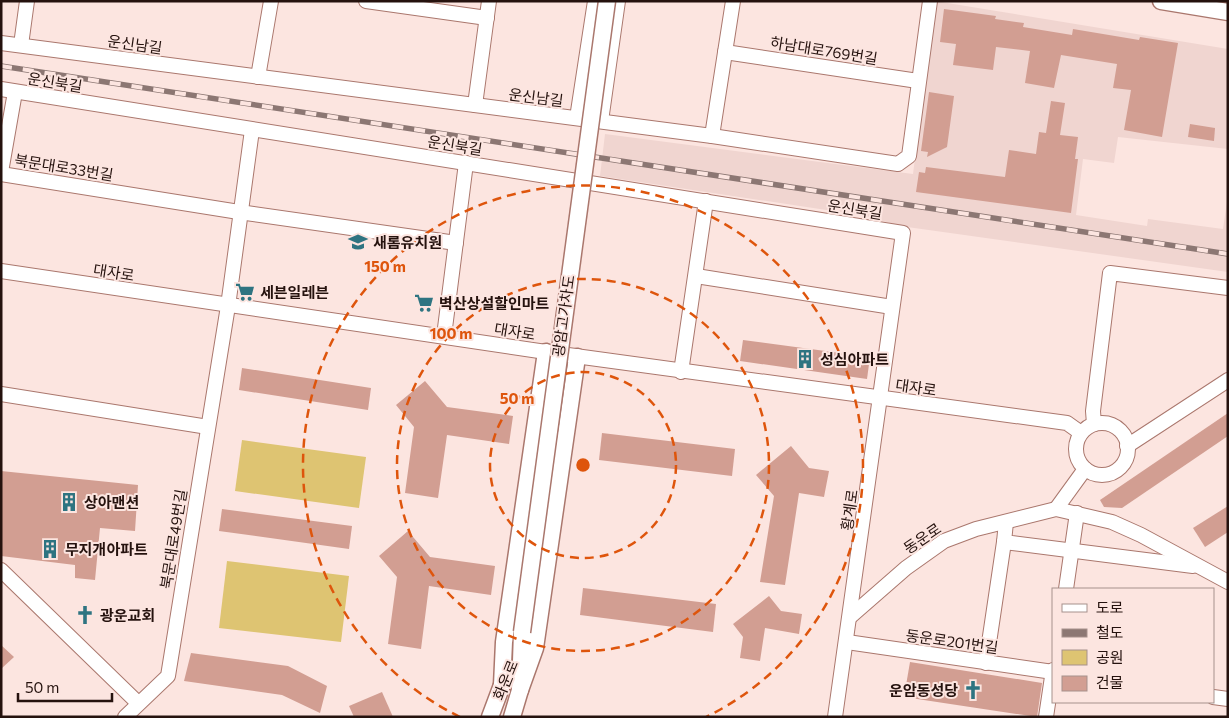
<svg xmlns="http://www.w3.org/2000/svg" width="1229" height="718" font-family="Commissioner,'Noto Sans KR',sans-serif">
  <rect width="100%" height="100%" fill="#fce5e0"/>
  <!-- built -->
  <polygon fill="#f0d5d0" points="935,1 1228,49 1228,149 1118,137 1114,163 1083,159 1076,215 1147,226 1148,219 1223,229 1228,195 1228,272 900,226 866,216 600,176 605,134 913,174"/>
  <!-- green -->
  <g fill="#dec472">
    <polygon points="242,440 366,457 359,508 235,491"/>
    <polygon points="227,561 349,576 341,642 219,628"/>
  </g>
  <!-- building -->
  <g fill="#d29e92">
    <polygon points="944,9 996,16 995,19 1024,23 1023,27 1072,35 1073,29 1139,40 1140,37 1178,43 1162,137 1124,130 1131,90 1113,88 1117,64 1061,55 1054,88 1025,83 1030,51 996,47 993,70 953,65 956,44 940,42"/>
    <polygon points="929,92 954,96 947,147 927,157 928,152 921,151"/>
    <polygon points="1051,101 1065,103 1060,135 1078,137 1075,159 1078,159 1071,213 916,192 919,172 925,173 926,167 1005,177 1009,150 1036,154 1039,132 1046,133"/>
    <polygon points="1190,124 1215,128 1214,141 1188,137"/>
    <polygon points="743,340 870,357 867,379 740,361"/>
    <polygon points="242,368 371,388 368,410 239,390"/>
    <polygon points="425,381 447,407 513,416 509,444 447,435 438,498 405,493 414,427 396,405"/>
    <polygon points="1228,413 1228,436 1122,508 1104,507 1100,500"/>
    <polygon points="602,433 735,449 732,476 599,460"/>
    <polygon points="791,446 809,468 829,471 824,497 799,493 785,585 760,582 774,496 756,475"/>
    <polygon points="1,471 138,485 135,531 100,528 95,580 75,578 75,565 1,556"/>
    <polygon points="1228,506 1228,532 1205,547 1193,528"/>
    <polygon points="222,509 352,526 349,549 219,531"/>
    <polygon points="408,531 430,557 495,566 491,595 429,586 421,649 388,644 397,577 379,556"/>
    <polygon points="583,588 716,604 713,632 580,615"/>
    <polygon points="769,596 781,611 802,614 799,634 765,628 760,661 740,658 743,637 733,624"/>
    <polygon points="1,645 14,657 1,669"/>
    <polygon points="191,653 288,666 327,686 320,713 282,695 184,681"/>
    <polygon points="910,662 1042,683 1037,717 904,697"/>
    <polygon points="382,692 393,717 354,717 349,706"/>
  </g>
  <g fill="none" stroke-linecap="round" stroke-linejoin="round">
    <!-- minor casing -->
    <g stroke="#aa776d" stroke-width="16">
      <g id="minor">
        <polyline points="366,1 487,18"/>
        <polyline points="1,43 712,136 898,164 909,156 930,1"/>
        <polyline points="21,45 27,1"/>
        <polyline points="725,52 918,81"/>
        <polyline points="258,77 271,1"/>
        <polyline points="1,89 903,233 835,717"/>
        <polyline points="475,105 489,1"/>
        <polyline points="577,118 595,1"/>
        <polyline points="601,121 618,1"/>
        <polyline points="712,136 733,1"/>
        <polyline points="1,172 15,92"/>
        <polyline points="1,174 239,212 456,243"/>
        <polyline points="1,271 546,352 1067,423 1081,433"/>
        <polyline points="696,276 892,307"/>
        <polyline points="444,336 466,163"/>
        <polyline points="681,372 706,201"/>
        <polyline points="1,394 208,427"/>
        <circle cx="1102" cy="449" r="26"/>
        <polyline points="1094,424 1093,411 1110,273 1228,288"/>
        <polyline points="1127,446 1228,380"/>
        <polyline points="1056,509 1085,469"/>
        <polyline points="1006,522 1004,542 1193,566"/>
        <polyline points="1,570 138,703"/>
        <polyline points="1066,589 1077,513"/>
        <polyline points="851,616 906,568 944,541 976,529 1056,509 1112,522 1141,535 1228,582"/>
        <polyline points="847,642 1053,672"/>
        <polyline points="986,663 1004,542"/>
        <polyline points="1213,697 1228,699"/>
        <polyline points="125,717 168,676 228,306 252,130"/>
        <polyline points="1046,717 1053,670"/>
      </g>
    </g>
    <!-- tertiary casing -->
    <g stroke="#aa776d" stroke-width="19">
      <g id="tertiary">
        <polyline points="1161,1 1228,12"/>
        <polyline points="502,685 504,642 546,352"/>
        <polyline points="520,690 535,648 577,357"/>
        <polyline points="490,717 505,677"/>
        <polyline points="512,717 520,690 522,632"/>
      </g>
    </g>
    <!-- minor -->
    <use href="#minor" stroke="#fff" stroke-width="14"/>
    <!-- tertiary -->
    <use href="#tertiary" stroke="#fff" stroke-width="16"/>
    <!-- rail casing -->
    <g stroke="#8c7773" stroke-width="5.5">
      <polyline id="rail" points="1,66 1228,254"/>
    </g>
    <!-- rail -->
    <use href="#rail" stroke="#fce5e0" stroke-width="4" stroke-dasharray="11" stroke-linecap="butt"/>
    <!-- tertiary-bridge casing -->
    <g stroke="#aa776d" stroke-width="19" stroke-linecap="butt">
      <polyline id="tertiary-bridge" points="522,632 607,1"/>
    </g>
    <!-- tertiary-bridge -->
    <use href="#tertiary-bridge" stroke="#fff" stroke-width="16"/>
  </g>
  <!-- distance rings -->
  <g fill="none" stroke="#de550c" stroke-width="2.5" stroke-dasharray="9 6">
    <circle cx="583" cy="465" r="93"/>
    <circle cx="583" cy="465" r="186"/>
    <path d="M460 717A280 280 0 1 1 706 717"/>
  </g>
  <!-- icons -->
  <defs>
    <g id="school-bare" transform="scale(1.5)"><path d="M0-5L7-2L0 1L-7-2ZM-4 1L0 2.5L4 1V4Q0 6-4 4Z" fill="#2e7481" stroke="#fce5e0" stroke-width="2.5" paint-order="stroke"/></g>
    <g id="supermarket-bare" transform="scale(1.5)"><path d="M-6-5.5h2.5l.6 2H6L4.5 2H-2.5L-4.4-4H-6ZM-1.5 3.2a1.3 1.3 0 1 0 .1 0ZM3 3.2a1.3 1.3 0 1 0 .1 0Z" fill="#2e7481" stroke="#fce5e0" stroke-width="2.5" paint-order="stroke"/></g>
    <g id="building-bare" transform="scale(1.5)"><path d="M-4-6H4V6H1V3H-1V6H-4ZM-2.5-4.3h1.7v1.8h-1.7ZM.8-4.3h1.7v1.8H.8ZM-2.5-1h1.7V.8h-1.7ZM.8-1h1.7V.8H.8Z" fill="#2e7481" stroke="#fce5e0" stroke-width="2.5" paint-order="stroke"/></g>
    <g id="church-bare" transform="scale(1.5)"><path d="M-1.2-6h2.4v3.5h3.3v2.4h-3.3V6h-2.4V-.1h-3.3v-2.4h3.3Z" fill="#2e7481" stroke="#fce5e0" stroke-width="2.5" paint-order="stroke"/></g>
  </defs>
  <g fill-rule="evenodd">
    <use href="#school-bare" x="358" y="242"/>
    <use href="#supermarket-bare" x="245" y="292"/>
    <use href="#supermarket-bare" x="424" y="303"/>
    <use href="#building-bare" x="805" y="359"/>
    <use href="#building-bare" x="69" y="502"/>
    <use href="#building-bare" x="50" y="549"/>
    <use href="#church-bare" x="85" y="615"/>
    <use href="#church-bare" x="973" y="690"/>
  </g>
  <g text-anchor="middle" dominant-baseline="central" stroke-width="4" stroke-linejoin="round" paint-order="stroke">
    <!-- street labels -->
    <g font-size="15" fill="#25120e" stroke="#fce5e0">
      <text transform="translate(135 44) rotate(8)">운신남길</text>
      <text transform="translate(824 50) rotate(9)">하남대로769번길</text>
      <text transform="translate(55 82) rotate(9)">운신북길</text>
      <text transform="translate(536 97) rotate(7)">운신남길</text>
      <text transform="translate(455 145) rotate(9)">운신북길</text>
      <text transform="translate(64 167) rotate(9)">북문대로33번길</text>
      <text transform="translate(855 209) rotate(9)">운신북길</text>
      <text transform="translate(114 272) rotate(9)">대자로</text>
      <text transform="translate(563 316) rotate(-82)">광암고가차도</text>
      <text transform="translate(515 331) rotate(9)">대자로</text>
      <text transform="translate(916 387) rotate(8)">대자로</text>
      <text transform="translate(849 510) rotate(-82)">황계로</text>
      <text transform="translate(922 538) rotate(-34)">동운로</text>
      <text transform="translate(173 539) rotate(-81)">북문대로49번길</text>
      <text transform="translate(952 641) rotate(8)">동운로201번길</text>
      <text transform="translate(505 680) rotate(-68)">화운로</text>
    </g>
    <!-- poi labels -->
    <g font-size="15" font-weight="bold" fill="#25120e" stroke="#fce5e0" text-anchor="start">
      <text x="373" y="242">새롬유치원</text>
      <text x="260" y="292">세븐일레븐</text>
      <text x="439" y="303">벽산상설할인마트</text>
      <text x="820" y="359">성심아파트</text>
      <text x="84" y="502">상아맨션</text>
      <text x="65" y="549">무지개아파트</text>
      <text x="100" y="615">광운교회</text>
      <text x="958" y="690" text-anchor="end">운암동성당</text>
    </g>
  </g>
  <circle cx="583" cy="465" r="8" fill="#de550c" stroke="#fce5e0" stroke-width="2.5"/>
  <g font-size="15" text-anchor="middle" font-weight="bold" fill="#de550c" stroke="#fce5e0" stroke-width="4" stroke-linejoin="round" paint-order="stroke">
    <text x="385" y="272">150 m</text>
    <text x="451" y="339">100 m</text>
    <text x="517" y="404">50 m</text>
  </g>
  <!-- border -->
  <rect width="1229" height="718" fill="none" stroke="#25120e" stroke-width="5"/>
  <!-- legend -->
  <rect x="1052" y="588" width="162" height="115" fill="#fce5e0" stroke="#a6918c"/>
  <rect x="1062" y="604" width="25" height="8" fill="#ffffff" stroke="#a6918c"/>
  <text x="1096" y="613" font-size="15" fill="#25120e">도로</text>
  <rect x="1062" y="629" width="25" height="8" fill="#8c7773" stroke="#a6918c"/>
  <text x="1096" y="638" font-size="15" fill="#25120e">철도</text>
  <rect x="1062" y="650" width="25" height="15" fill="#dec472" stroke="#a6918c"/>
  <text x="1096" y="663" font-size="15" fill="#25120e">공원</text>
  <rect x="1062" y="676" width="25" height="15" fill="#d29e92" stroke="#a6918c"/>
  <text x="1096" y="688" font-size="15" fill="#25120e">건물</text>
  <!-- scale -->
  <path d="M18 693v8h94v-8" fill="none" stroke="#25120e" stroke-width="2.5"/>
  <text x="25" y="693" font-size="15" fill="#25120e" stroke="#fce5e0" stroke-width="4" paint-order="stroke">50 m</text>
</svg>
